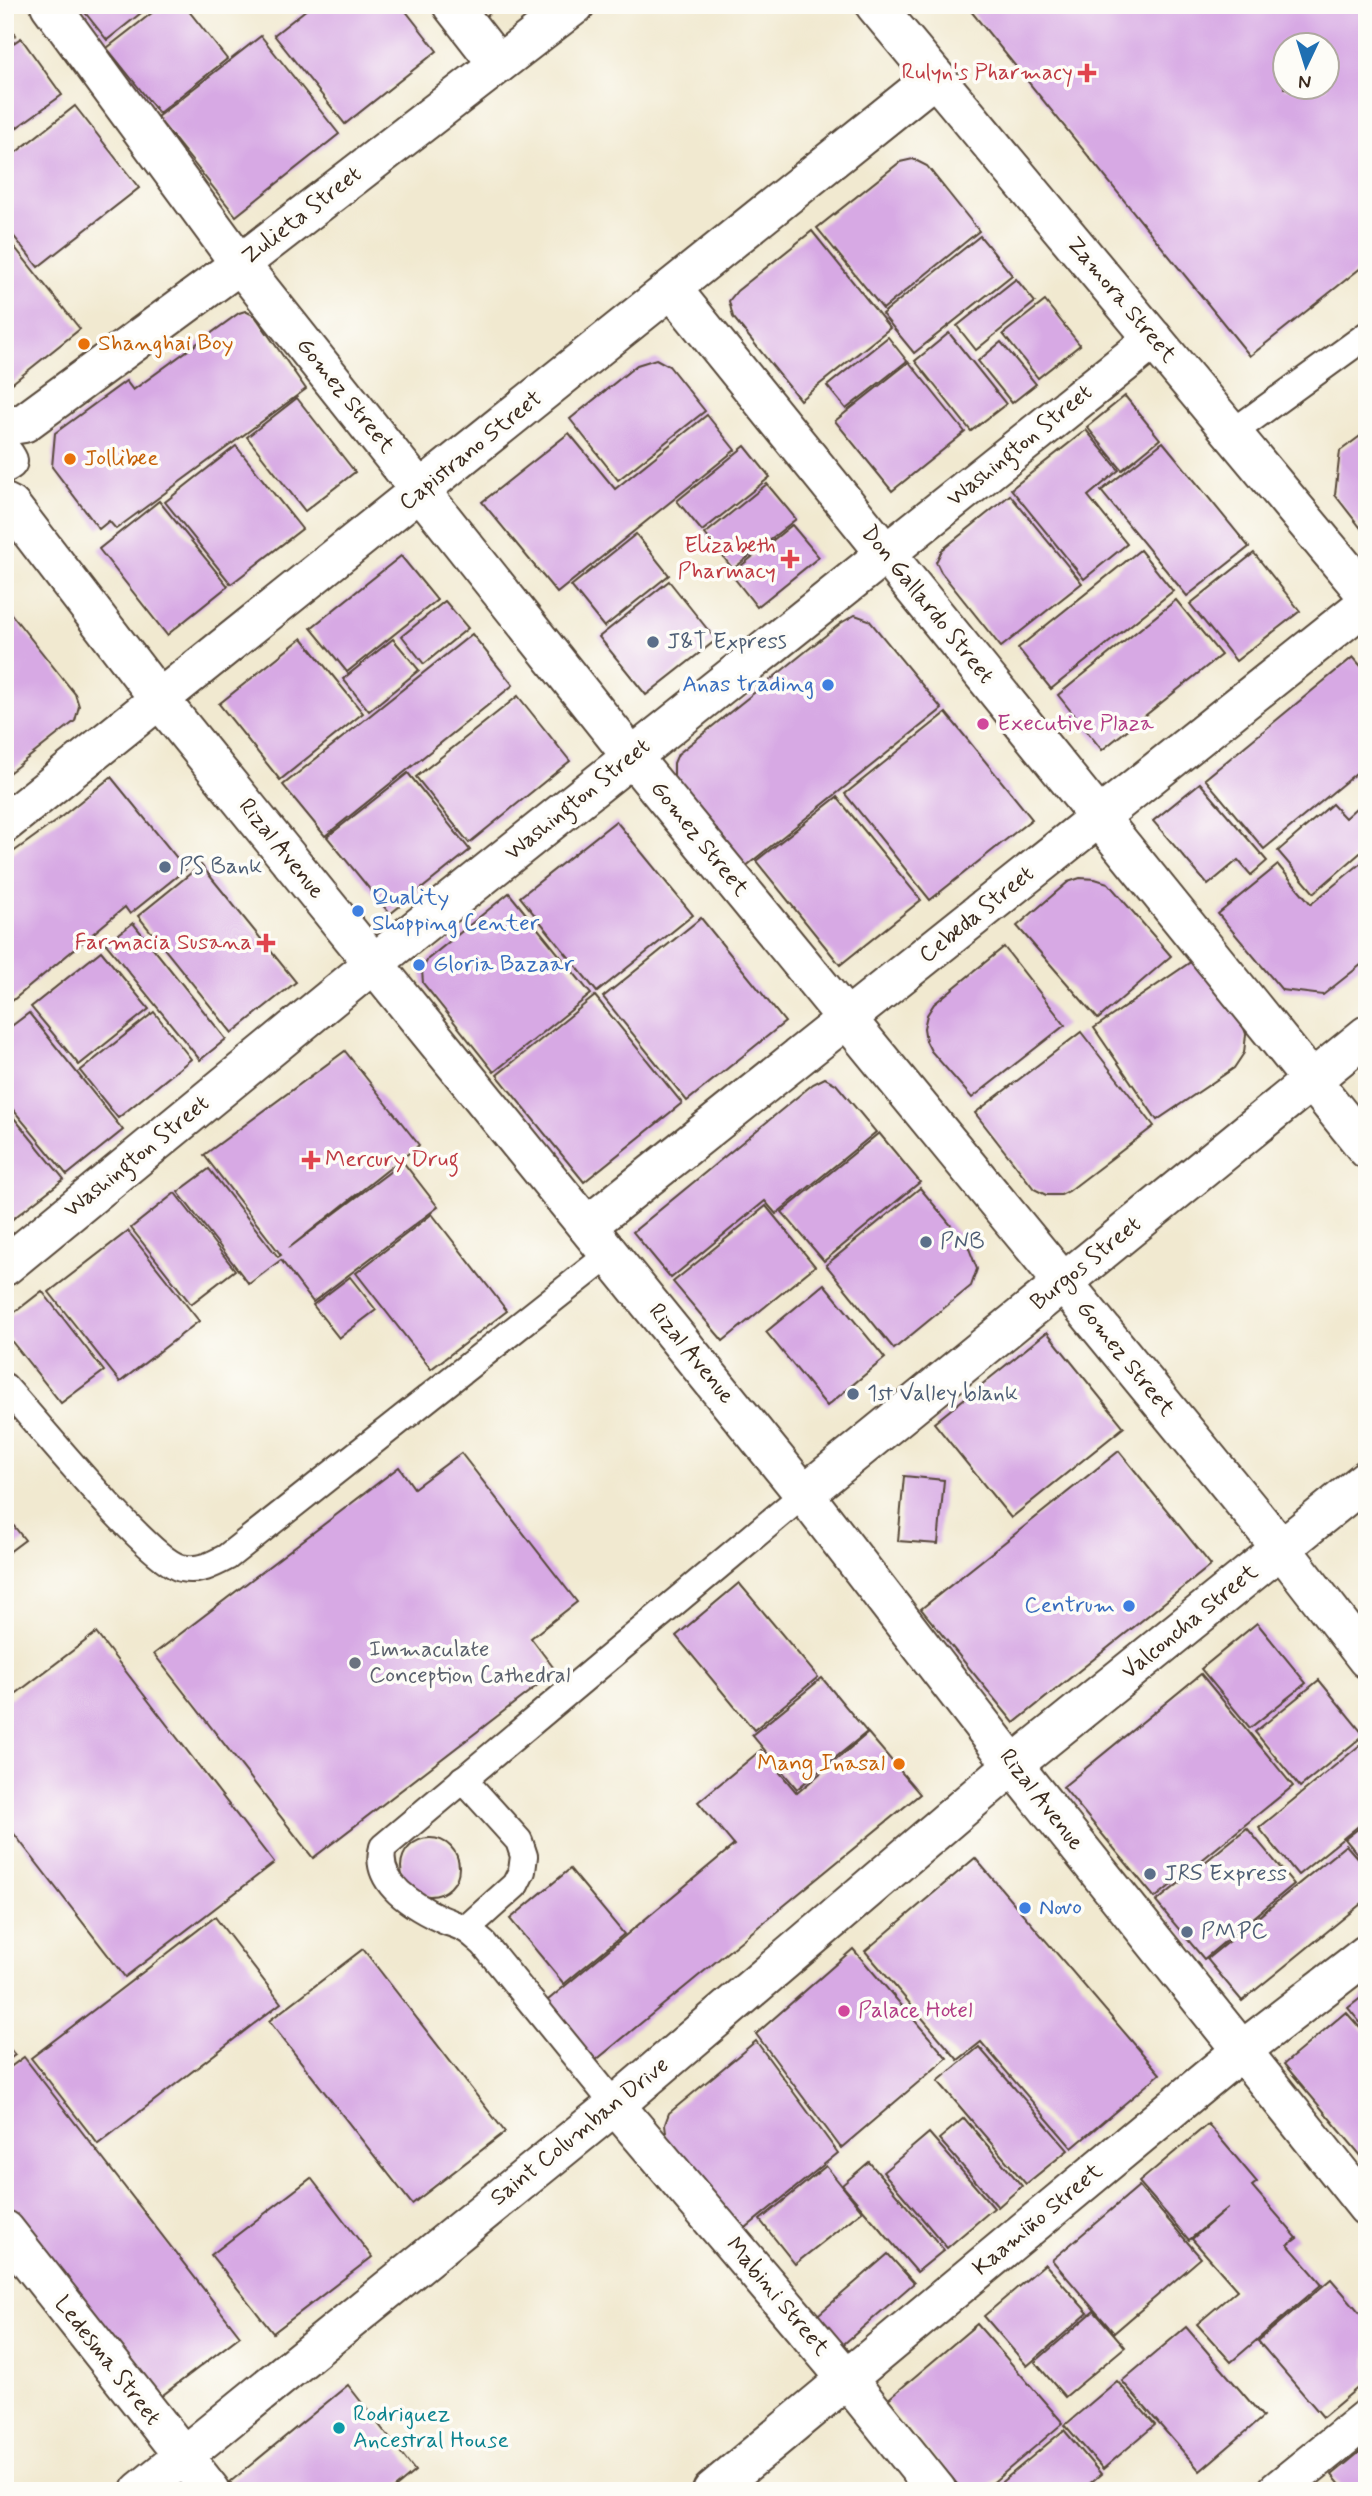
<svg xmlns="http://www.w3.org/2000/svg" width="1372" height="2496" font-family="Mynerve,sans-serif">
  <rect width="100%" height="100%" fill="#fdfcf7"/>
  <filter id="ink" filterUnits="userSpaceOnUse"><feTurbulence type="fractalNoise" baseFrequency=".0143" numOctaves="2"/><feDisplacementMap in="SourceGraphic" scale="14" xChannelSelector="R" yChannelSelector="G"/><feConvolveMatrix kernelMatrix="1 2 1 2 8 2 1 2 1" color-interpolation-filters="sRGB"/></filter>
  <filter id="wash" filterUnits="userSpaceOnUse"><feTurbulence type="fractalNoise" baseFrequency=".00686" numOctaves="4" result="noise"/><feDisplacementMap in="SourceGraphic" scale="28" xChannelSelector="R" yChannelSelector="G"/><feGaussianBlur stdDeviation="1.57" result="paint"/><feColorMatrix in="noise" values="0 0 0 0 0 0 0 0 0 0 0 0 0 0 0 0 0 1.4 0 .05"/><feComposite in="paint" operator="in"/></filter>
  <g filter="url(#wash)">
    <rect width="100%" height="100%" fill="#f1e9d0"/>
    <g id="blocks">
      <!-- building -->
      <g fill="#d7a9e4" fill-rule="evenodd">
        <polygon points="79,5 151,5 107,40"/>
        <polygon points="162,5 184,5 227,59 159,113 107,48"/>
        <polygon points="312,5 401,5 437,51 345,124 274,35"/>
        <polygon points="465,5 500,5 478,22"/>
        <path d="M966 5H1367V263L1250 356ZM1284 46H1326V88H1284Z"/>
        <polygon points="5,20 16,35 5,43"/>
        <polygon points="261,36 339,134 236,216 157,117"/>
        <polygon points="21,38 62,95 5,136 5,49"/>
        <polygon points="75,106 139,188 38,267 5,225 5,161"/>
        <polygon points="913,159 927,166 979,231 883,309 817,228 900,162"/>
        <polygon points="812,231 890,328 800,400 733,317 729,301 737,291"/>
        <polygon points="980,236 1012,275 914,353 882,314"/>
        <polygon points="9,240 80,329 5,389 5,243"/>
        <polygon points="1016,279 1035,302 976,350 957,326"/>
        <polygon points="1045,301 1080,345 1038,378 1003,334"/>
        <polygon points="245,311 255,316 306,389 116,529 109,521 99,529 52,467 55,433 126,381 133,390 239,313"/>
        <polygon points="949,333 1006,404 971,431 915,361"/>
        <polygon points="888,337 907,361 846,409 827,386"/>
        <polygon points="1001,342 1036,384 1012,403 978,361"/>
        <polygon points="656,359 669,366 705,411 618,480 570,419 637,365"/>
        <polygon points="909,362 965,432 892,491 835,421"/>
        <polygon points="1125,396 1160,439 1122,470 1087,427"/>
        <polygon points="297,398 355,472 305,511 247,437"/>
        <polygon points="707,415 735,450 557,593 482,502 569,433 615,489"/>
        <polygon points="1086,430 1119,470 1088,496 1127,544 1084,579 1011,489"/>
        <polygon points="1367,431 1367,536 1335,495 1340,451"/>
        <polygon points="1163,442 1249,547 1187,596 1101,491"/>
        <polygon points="236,446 302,529 231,584 165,502"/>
        <polygon points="745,446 770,477 702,531 677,501"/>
        <polygon points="767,484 796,519 733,569 705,534"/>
        <polygon points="1010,495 1082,583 1001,647 941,572 936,562 942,550"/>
        <polygon points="159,501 228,586 167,635 99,549"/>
        <polygon points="792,525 819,557 757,607 731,574"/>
        <polygon points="636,534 669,575 604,627 571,586"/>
        <polygon points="1140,550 1173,591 1051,689 1018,648"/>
        <polygon points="1254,553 1300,611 1236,661 1190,604"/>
        <polygon points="401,556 437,600 347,672 311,628"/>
        <polygon points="669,581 716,640 646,695 599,637"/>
        <polygon points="1176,600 1221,655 1102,750 1058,695"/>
        <polygon points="445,601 468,628 424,664 402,636"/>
        <polygon points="8,610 75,694 79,706 75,721 5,776 5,613"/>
        <polygon points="855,615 869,620 942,709 745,867 674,779 674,763 678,754 841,623"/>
        <polygon points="472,634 513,685 325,836 283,785"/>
        <polygon points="302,638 363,713 280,780 219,704"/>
        <polygon points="393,639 419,670 369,711 343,679"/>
        <polygon points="1353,657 1367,673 1367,764 1264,849 1205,779"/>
        <polygon points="518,696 570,761 469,843 416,777"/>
        <polygon points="946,713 1032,819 930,900 845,794"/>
        <polygon points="408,773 470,850 390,914 327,837"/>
        <polygon points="111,777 186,869 130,914 125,907 12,1001 5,993 5,858 56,821"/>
        <polygon points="1200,783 1267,861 1251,875 1238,860 1208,885 1153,821"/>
        <polygon points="837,797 921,900 840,965 756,861"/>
        <polygon points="1367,798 1367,847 1314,893 1278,851 1332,804 1345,818"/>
        <polygon points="616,821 693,915 597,992 520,897"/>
        <polygon points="1367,858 1367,960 1323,995 1282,990 1218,914 1278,865 1311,904"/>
        <polygon points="201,865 296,982 232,1033 138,916"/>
        <polygon points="1080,878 1095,879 1108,883 1171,956 1098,1019 1017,926 1068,882"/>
        <polygon points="509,893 591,994 494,1072 423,983 422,970 428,959"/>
        <polygon points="701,918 785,1022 687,1101 603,997"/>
        <polygon points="133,923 226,1039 200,1060 106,944"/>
        <polygon points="1004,947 1065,1025 972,1098 931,1051 926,1041 924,1028 927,1015 934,1004"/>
        <polygon points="101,951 149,1009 79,1065 31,1007"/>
        <polygon points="1198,957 1239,1015 1246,1034 1244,1053 1234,1068 1157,1120 1094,1028"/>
        <polygon points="595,996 682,1103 584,1182 497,1075"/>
        <polygon points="154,1012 191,1059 118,1118 80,1071"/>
        <polygon points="29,1013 123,1130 67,1175 5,1100 5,1031"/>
        <polygon points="1081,1032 1154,1126 1069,1191 1061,1195 1046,1195 1034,1189 975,1113"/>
        <polygon points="345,1051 419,1145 289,1248 403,1162 438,1207 313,1302 281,1260 249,1284 178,1192 209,1169 278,1257 281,1255 204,1155"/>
        <polygon points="825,1078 836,1084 876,1132 776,1214 765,1201 671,1278 633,1232 813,1084"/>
        <polygon points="5,1107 64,1179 5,1225"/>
        <polygon points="879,1133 920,1182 824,1261 782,1212"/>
        <polygon points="920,1188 968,1246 977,1269 971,1286 894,1349 826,1265"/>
        <polygon points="175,1193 235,1270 191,1304 131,1228"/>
        <polygon points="766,1206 815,1266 723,1341 673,1282"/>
        <polygon points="432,1214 507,1311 431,1369 356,1273"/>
        <polygon points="128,1231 199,1321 120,1382 49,1292"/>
        <polygon points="350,1277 376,1310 339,1338 313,1305"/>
        <polygon points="824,1284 885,1358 827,1406 766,1332"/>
        <polygon points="42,1291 104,1371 61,1403 5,1333 5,1320"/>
        <polygon points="1047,1332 1124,1427 1011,1518 934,1423"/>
        <polygon points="1119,1451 1211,1565 1014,1723 921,1609"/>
        <polygon points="461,1453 577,1602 531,1638 556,1671 313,1858 154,1654 399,1467 414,1488"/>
        <polygon points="904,1476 944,1480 938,1544 898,1541"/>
        <polygon points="5,1515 25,1540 5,1555"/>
        <polygon points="739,1583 818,1677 754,1730 676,1636"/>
        <polygon points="1257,1623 1306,1683 1250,1728 1201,1669"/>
        <polygon points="96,1633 274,1863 125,1977 5,1822 5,1702"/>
        <polygon points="1201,1674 1293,1786 1155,1898 1063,1787"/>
        <polygon points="822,1678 867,1732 797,1789 752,1735"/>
        <polygon points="1319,1680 1364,1735 1300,1787 1255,1732"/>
        <polygon points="868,1733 920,1794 590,2065 541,2006 734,1845 698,1802 761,1750 797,1793"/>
        <polygon points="1360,1745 1367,1752 1367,1819 1298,1875 1259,1828"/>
        <polygon points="1367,1822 1367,1866 1345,1839"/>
        <polygon points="1247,1828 1294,1884 1204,1959 1156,1902"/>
        <circle cx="430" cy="1867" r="29"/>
        <polygon points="1346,1845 1367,1869 1367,1899 1242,2001 1207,1959"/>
        <polygon points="975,1858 1160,2074 1072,2148 981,2042 958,2060 865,1951"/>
        <polygon points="570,1869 624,1934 564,1984 510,1919"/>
        <polygon points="215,1917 281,2003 98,2144 31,2058"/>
        <polygon points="363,1949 505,2132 412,2204 269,2021"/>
        <polygon points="853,1949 947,2058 841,2148 756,2034"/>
        <polygon points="1367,1993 1367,2031 1348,2008"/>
        <polygon points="1346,2012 1367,2036 1367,2163 1284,2064"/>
        <polygon points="756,2041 838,2153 742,2231 667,2141 665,2124 669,2113"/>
        <polygon points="5,2043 15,2055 5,2062"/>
        <polygon points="979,2047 1068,2150 1026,2184 938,2081"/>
        <polygon points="24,2057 240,2336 151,2404 5,2216 5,2071"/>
        <polygon points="964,2118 1022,2186 998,2207 939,2139"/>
        <polygon points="1208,2124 1257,2182 1252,2186 1297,2238 1288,2245 1322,2284 1231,2362 1197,2324 1237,2290 1192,2239 1229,2207 1189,2240 1139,2182"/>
        <polygon points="929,2133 994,2208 947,2248 883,2172"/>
        <polygon points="869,2162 944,2250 917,2272 842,2185"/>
        <polygon points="826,2166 862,2211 795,2264 760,2220"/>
        <polygon points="311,2178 372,2257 273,2333 211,2255"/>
        <polygon points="1139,2186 1201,2258 1114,2333 1052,2260"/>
        <polygon points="888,2254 914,2283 838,2349 812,2320"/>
        <polygon points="1045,2264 1088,2313 1027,2366 984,2316"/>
        <polygon points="1331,2279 1367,2321 1367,2380 1323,2417 1258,2341"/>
        <polygon points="1094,2311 1125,2347 1065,2397 1035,2362"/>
        <polygon points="977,2324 1063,2423 983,2491 963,2491 886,2401"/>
        <polygon points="1186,2327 1263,2417 1200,2471 1122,2381"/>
        <polygon points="1117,2381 1155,2425 1103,2469 1065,2425"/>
        <polygon points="348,2385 415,2471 391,2491 238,2491 230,2482"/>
        <polygon points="1064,2430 1101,2474 1081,2491 991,2491"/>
        <polygon points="1367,2446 1367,2491 1345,2491 1332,2475"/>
      </g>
    </g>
  </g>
  <g filter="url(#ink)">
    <use href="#blocks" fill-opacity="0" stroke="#564739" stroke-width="2"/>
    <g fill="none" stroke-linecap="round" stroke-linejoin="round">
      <!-- service casing -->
      <g stroke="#564739" stroke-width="30">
        <g id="service">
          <polyline points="1232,433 1367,335"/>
          <path d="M5 1387C35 1420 148 1560 181 1568 199 1572 212 1565 227 1557L610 1254"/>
          <polyline points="463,1779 519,1841 524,1856 522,1871 515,1885 466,1929"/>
          <path d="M615 2105 484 1944C479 1940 473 1934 467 1930 459 1925 449 1923 441 1919 413 1906 373 1883 383 1847L804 1494"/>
        </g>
      </g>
      <!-- minor casing -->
      <g stroke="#564739" stroke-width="42">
        <g id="minor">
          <polyline points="50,5 240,264 632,757 1281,1548 1367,1659"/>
          <polyline points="452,5 498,64"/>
          <polyline points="672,289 1367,1149"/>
          <polyline points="5,823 935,77"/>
          <polyline points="587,1226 1367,603"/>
          <polyline points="5,1266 374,963 1154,339"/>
          <polyline points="615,2105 847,2379 937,2491"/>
          <polyline points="5,2230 211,2491"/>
          <polyline points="140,2491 615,2105 1013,1765 1367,1479"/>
          <polyline points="712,2491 1241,2051 1367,1954"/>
          <polyline points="1277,2491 1367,2418"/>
        </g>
      </g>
      <!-- tertiary casing -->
      <g stroke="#564739" stroke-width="42">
        <g id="tertiary">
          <polyline points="875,5 1367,595"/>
          <polyline points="5,426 24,423 240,264 575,5"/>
          <polyline points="804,1494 1367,1035"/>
        </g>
      </g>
      <!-- secondary casing -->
      <g stroke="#564739" stroke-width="42">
        <polyline id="secondary" points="5,503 11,506 160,700 804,1494 1013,1765 1367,2207"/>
      </g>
      <!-- primary casing -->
      <g stroke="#564739" stroke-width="42">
        <polyline id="primary" points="5,456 8,461 5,463"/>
      </g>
      <!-- service -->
      <use href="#service" stroke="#fff" stroke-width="26"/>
      <!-- minor -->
      <use href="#minor" stroke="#fff" stroke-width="38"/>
      <!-- tertiary -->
      <use href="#tertiary" stroke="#fff" stroke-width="38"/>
      <!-- secondary -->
      <use href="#secondary" stroke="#fff" stroke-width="38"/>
      <!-- primary -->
      <use href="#primary" stroke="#fff" stroke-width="38"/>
    </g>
  </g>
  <!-- markers -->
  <g fill="#e0444e" stroke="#fdfcf7" stroke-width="2.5">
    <path d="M1083.5 62.5h7v7h7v7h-7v7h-7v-7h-7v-7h7z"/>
    <path d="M786.5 548.5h7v7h7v7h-7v7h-7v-7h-7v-7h7z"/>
    <path d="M262.5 932.5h7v7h7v7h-7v7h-7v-7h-7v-7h7z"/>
    <path d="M307.5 1149.5h7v7h7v7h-7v7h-7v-7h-7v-7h7z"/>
  </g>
  <g fill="#e8710a" stroke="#fdfcf7" stroke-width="2.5">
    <circle cx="84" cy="344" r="7"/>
    <circle cx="70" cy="459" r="7"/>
    <circle cx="899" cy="1764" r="7"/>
  </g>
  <g fill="#5c6f8a" stroke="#fdfcf7" stroke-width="2.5">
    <circle cx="653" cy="642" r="7"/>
    <circle cx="165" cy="867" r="7"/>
    <circle cx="926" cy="1242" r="7"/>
    <circle cx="853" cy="1394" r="7"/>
    <circle cx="1150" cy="1874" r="7"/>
    <circle cx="1187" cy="1932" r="7"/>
  </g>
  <g fill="#3f7fe0" stroke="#fdfcf7" stroke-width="2.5">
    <circle cx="828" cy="685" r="7"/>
    <circle cx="358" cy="911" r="7"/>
    <circle cx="419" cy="965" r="7"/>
    <circle cx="1129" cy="1606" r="7"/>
    <circle cx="1025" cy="1908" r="7"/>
  </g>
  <g fill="#d1479c" stroke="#fdfcf7" stroke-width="2.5">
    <circle cx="983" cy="724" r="7"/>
    <circle cx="844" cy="2011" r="7"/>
  </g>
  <circle fill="#6b7280" stroke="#fdfcf7" stroke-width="2.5" cx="355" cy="1663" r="7"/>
  <circle fill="#0f9aa8" stroke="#fdfcf7" stroke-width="2.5" cx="339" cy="2428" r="7"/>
  <g text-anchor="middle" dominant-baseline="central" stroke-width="7" stroke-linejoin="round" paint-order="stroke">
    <!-- health labels -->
    <g font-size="23" fill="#be3a42" stroke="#fdfcf7" text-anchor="end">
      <text x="1073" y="73">Rulyn's Pharmacy</text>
      <text x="776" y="546">Elizabeth<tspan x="776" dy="26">Pharmacy</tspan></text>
      <text x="252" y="943">Farmacia Susana</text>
      <text x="325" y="1160" text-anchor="start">Mercury Drug</text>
    </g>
    <!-- street labels -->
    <g font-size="23" fill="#3b2a1e" stroke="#fdfcf7">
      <text transform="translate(302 216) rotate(-38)">Zulieta Street</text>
      <text transform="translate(1121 300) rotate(50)">Zamora Street</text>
      <text transform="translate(345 396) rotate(51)">Gomez Street</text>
      <text transform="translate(1020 446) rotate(-39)">Washington Street</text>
      <text transform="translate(471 451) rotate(-39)">Capistrano Street</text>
      <text transform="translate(927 605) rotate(51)">Don Gallardo Street</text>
      <text transform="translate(578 800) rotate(-39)">Washington Street</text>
      <text transform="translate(699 839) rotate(51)">Gomez Street</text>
      <text transform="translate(281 849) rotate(51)">Rizal Avenue</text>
      <text transform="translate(977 915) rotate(-39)">Cebeda Street</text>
      <text transform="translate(137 1157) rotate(-39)">Washington Street</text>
      <text transform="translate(1086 1264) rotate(-39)">Burgos Street</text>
      <text transform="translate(691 1354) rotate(51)">Rizal Avenue</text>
      <text transform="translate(1125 1359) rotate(51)">Gomez Street</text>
      <text transform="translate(1190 1622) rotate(-39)">Valconcha Street</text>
      <text transform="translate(1041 1800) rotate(52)">Rizal Avenue</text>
      <text transform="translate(580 2132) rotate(-39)">Saint Columban Drive</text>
      <text transform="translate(1038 2220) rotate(-40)">Kaamiño Street</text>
      <text transform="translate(777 2297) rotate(50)">Mabini Street</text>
      <text transform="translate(107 2361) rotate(52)">Ledesma Street</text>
    </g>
    <!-- food labels -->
    <g font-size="23" fill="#c56008" stroke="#fdfcf7" text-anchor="start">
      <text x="98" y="344">Shanghai Boy</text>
      <text x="84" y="459">Jollibee</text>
      <text x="885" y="1764" text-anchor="end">Mang Inasal</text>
    </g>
    <!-- service labels -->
    <g font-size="23" fill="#4e5e75" stroke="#fdfcf7" text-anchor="start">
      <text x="667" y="642">J&amp;T Express</text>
      <text x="179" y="867">PS Bank</text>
      <text x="940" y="1242">PNB</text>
      <text x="867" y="1394">1st Valley blank</text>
      <text x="1164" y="1874">JRS Express</text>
      <text x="1201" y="1932">PMPC</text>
    </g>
    <!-- shop labels -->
    <g font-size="23" fill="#366cbe" stroke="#fdfcf7" text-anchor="start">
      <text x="814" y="685" text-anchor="end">Anas trading</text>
      <text x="372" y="898">Quality<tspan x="372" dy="26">Shopping Center</tspan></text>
      <text x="433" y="965">Gloria Bazaar</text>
      <text x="1115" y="1606" text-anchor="end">Centrum</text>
      <text x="1039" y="1908">Novo</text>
    </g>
    <!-- hotel labels -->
    <g font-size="23" fill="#b23c85" stroke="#fdfcf7" text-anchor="start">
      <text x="997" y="724">Executive Plaza</text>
      <text x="858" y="2011">Palace Hotel</text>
    </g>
    <!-- worship labels -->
    <g font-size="23" fill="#5b616d" stroke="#fdfcf7" text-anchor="start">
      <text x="369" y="1650">Immaculate<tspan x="369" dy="26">Conception Cathedral</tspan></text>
    </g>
    <!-- culture labels -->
    <g font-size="23" fill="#0d838f" stroke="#fdfcf7" text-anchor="start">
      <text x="353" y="2415">Rodriguez<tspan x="353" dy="26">Ancestral House</tspan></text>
    </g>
  </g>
  <!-- margin -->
  <rect width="1372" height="2496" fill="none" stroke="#fdfcf7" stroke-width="28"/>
  <!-- north arrow -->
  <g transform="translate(1306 66) rotate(184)"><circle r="33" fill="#fdfcf7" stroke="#afa8a0" stroke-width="2"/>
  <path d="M0-5L12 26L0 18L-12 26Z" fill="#1f6fb2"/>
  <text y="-10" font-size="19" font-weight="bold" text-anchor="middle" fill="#3b2a1e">N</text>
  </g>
</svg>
